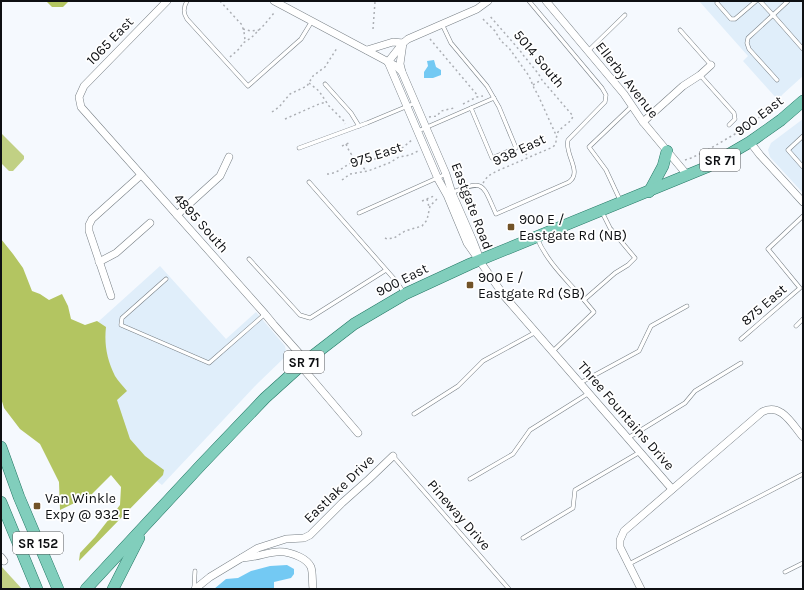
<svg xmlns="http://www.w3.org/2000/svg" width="804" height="590" font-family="Karla,sans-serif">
  <rect width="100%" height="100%" fill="#f5f9fe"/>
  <!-- built -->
  <g fill="#e0eefa">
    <polygon points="699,1 803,1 803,76 783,94 778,100 743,61 748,56"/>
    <polygon points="803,119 803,193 770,157 768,150 771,143"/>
    <polygon points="160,266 226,339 256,312 285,346 286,351 285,357 257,384 162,485 143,470 76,344 99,321"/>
  </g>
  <!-- green -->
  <g fill="#c1d084">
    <polygon points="1,133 24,156 24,159 13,171 9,171 1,163"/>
    <polygon points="1,566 22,589 1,589"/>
  </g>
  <!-- forest -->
  <g fill="#b3c561">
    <polygon points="46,1 69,1 63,7 52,7"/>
    <path d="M1 239 13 254 23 268 32 291 40 294 49 300 62 294 68 306 71 319 85 325 97 321 106 327C104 344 107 360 115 376 118 381 123 386 127 391L117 400 130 439 145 456 164 470 163 475 79 561 80 553 95 537 120 505 121 487 111 475 91 495 60 510 59 482 40 444 20 429 4 408 1 398Z"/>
  </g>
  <!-- water -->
  <g fill="#73c9f3">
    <polygon points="434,60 436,67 441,70 441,75 433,78 424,78 424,72 428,66 427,61"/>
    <polygon points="287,565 294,569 294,574 291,578 274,582 274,589 214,589 226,579 238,578 251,571 270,566"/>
  </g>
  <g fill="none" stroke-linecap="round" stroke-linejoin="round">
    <!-- lane casing -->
    <g stroke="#777f85" stroke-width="4.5">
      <g id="lane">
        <path d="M187 1C183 8 183 13 187 19L248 86 301 39 312 21"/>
        <polyline points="760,1 773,15 788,1"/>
        <polyline points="717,3 731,19 735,19 756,1"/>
        <polyline points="442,24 451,43 487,86 499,107 516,148 492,158 471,108"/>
        <polyline points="680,30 711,65"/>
        <polyline points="588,51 625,15"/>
        <polyline points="700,75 734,113 735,119 729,125"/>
        <polyline points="777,80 749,49 747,43 748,38 773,15 803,49"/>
        <polyline points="325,84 351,113 359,126"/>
        <polyline points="418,131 494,98"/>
        <polyline points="803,136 788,150 803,167"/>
        <polyline points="299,148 367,123 415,103"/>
        <polyline points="309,182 396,281 404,293"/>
        <path d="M451 193C485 179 482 183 496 214L569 182C583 172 564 154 568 140L605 102 606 95 602 88 529 1"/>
        <polyline points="620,200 606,170 589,147 632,106"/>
        <polyline points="359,213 446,174"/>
        <path d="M537 238C547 262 567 280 584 300L615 273 628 265 635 258 610 228 602 212"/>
        <polyline points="249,259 300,315 310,318 386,270"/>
        <polyline points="166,279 122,318 121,325 209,363 265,314"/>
        <polyline points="796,326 803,319"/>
        <polyline points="741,339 800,288 768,249 803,216"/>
        <polyline points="553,351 594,312 584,300"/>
        <polyline points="580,383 639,351 651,326 687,306"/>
        <polyline points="414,414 458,386 483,361 536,332"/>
        <polyline points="628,438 685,403 695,391 741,363"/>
        <polyline points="393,456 509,589"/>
        <polyline points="470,479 513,454 530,430 589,393"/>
        <polyline points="523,538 573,508 575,490 640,452"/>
        <polyline points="629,564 803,474"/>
        <polyline points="785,572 803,563"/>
        <polyline points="194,589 195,571"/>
      </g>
    </g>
    <!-- street casing -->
    <g stroke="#777f85" stroke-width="8">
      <g id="street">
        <polyline points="167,1 84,86 79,97 81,107 265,314 274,325 306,361"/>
        <polyline points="274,1 396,66 402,72 446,174 452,193 473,241 478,254"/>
        <polyline points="546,1 624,94 643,122 688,176"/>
        <polyline points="367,50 393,42 403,43 400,64 402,72"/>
        <polyline points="388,62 438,179 447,195 467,243 505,297 672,489"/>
        <polyline points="388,62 403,43 408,39 477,9 488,1"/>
        <polyline points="643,122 683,86 700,75 711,65"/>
        <polyline points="750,142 760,155 803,202"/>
        <polyline points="177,215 220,176 229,157"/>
        <polyline points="99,262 116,253 150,223"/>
        <polyline points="111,296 89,231 89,225 92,219 141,175"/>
        <polyline points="300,365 358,433"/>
        <polyline points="1,557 4,561"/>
        <path d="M242 558C265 557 276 545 300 557 304 559 309 563 311 567 313 573 312 582 313 589"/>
        <polyline points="195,589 210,577 258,548 286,539 304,538 310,535 342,503 369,479 393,456"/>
        <path d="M641 589 620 547V540L624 531 762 412C781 402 792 424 803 437"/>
      </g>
    </g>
    <!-- primary casing -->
    <g stroke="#227764" stroke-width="12">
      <g id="primary">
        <polyline points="649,192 663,166 667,151"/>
        <polyline points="1,447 19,497 58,589"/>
        <polyline points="1,502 37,589"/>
        <polyline points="86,589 201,465 265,398 306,361 354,324 405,294 470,264 707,167 750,142 781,120 803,101"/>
        <polyline points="113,589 139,538"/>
      </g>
    </g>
    <!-- path -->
    <g stroke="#acafb4" stroke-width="1.5" stroke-dasharray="2 3" stroke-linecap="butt">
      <polyline points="220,1 242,25 244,32 245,40"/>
      <polyline points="483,19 495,31 501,41 509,48 529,76 534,88 538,95 556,135"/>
      <polyline points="243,29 251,31 259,30"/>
      <polyline points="373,29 375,2"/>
      <polyline points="430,39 478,96"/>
      <polyline points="230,57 239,49 243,43 251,38 264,25 274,13"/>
      <polyline points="309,83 319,91 329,106 344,121 345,124"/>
      <polyline points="533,85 541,80"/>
      <polyline points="463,104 477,97 483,96"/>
      <polyline points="272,112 279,107 290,94 307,86 313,76 325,67 337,48"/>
      <polyline points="429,117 437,116 441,111 454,108"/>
      <polyline points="285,119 319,104 327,102"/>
      <path d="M346 144C352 159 358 160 366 171"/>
      <polyline points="342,146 351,142"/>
      <polyline points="522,150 529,157"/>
      <polyline points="685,160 691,158 704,152 735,134 767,112 780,107"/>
      <polyline points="360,164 373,160 384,154 401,149 413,139"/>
      <path d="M327 174C339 174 345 164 356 161"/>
      <polyline points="342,180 350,174 368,171 389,163 399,157 410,155 418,151"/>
      <path d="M483 183 488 176 497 171 553 147C558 142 555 138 558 132 562 126 571 123 573 116L542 80C539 74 533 67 528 61 526 58 524 57 522 53L489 15"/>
      <polyline points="427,199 429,207"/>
      <polyline points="422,201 434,196"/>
      <polyline points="385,238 387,239 394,238 405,231 422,226 427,220 430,206 439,197"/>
    </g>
    <!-- lane -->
    <use href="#lane" stroke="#fff" stroke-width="3.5"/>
    <!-- street -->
    <use href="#street" stroke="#fff" stroke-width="7"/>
    <!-- primary -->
    <use href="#primary" stroke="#81cebc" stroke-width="11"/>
  </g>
  <!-- markers -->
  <g fill="#725328" stroke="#fff" stroke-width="1.5">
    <rect x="507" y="223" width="8" height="8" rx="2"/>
    <rect x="466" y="281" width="8" height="8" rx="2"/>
    <rect x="33" y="502" width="8" height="8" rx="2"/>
  </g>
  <g text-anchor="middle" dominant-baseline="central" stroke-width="3.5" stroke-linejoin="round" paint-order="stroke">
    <!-- shield labels -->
    <g fill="#fff" stroke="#56585a" stroke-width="1">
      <rect x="700" y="149" width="40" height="22" rx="3"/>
      <rect x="284" y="351" width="40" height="22" rx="3"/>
      <rect x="13" y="532" width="50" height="22" rx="3"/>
    </g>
    <g font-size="13" font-weight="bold" fill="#0e1013">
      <text x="720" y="160">SR 71</text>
      <text x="304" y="362">SR 71</text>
      <text x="38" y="543">SR 152</text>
    </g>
    <!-- street labels -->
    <g font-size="14" fill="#0e1013" stroke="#fff">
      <text transform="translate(110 41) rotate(-46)">1065 East</text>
      <text transform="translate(539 59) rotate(50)">5014 South</text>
      <text transform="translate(627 80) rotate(52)">Ellerby Avenue</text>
      <text transform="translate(759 116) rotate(-37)">900 East</text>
      <text transform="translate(519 150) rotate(-25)">938 East</text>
      <text transform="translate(376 155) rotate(-18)">975 East</text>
      <text transform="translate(472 206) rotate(69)">Eastgate Road</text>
      <text transform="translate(201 223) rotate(48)">4895 South</text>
      <text transform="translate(402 280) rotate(-27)">900 East</text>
      <text transform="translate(764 305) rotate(-41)">875 East</text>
      <text transform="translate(626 416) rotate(49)">Three Fountains Drive</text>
      <text transform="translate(339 489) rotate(-44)">Eastlake Drive</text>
      <text transform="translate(459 515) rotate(49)">Pineway Drive</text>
    </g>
    <!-- poi labels -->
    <g font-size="14" fill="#0e1013" stroke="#fff" text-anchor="start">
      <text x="519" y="219">900 E /<tspan x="519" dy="16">Eastgate Rd (NB)</tspan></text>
      <text x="478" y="277">900 E /<tspan x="478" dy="16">Eastgate Rd (SB)</tspan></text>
      <text x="45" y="498">Van Winkle<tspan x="45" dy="16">Expy @ 932 E</tspan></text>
    </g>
  </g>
  <!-- border -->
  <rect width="804" height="590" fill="none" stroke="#0e1013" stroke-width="4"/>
</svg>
